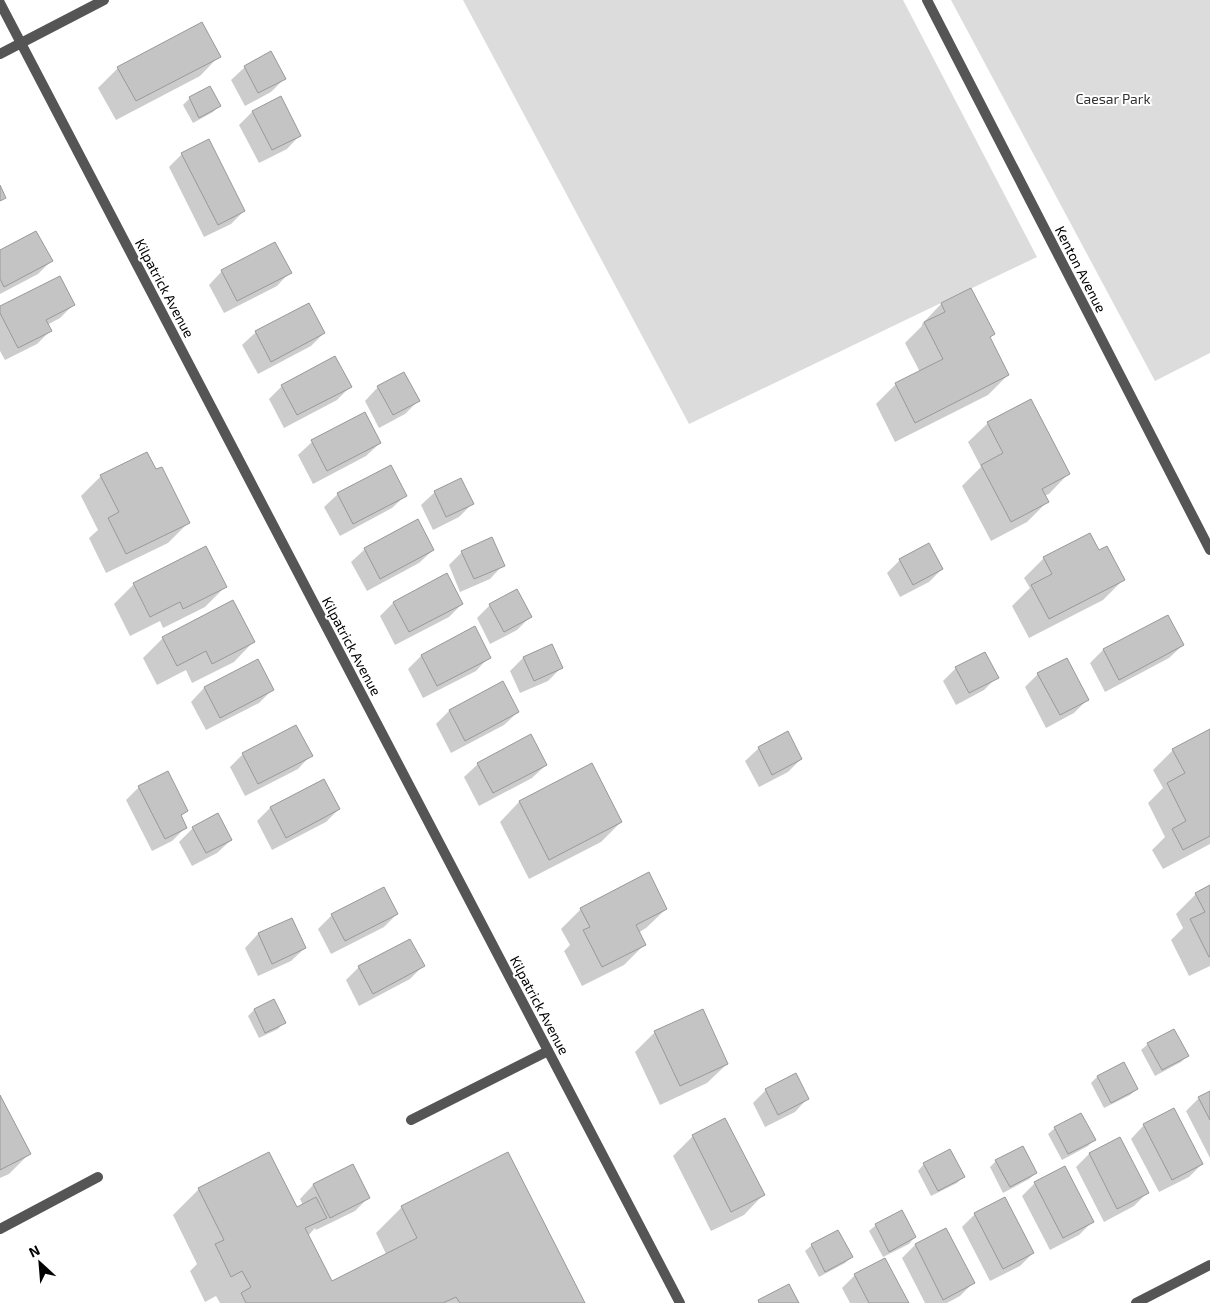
<svg xmlns="http://www.w3.org/2000/svg" width="1210" height="1303" font-family="'Exo 2',sans-serif">
  <rect width="100%" height="100%" fill="#fff"/>
  <!-- green -->
  <g fill="#dcdcdc">
    <polygon points="463,0 903,0 1037,257 689,424"/>
    <polygon points="951,0 1210,0 1210,353 1155,381"/>
  </g>
  <!-- shadow -->
  <g fill="#0003">
    <polygon points="219,56 200,76 116,120 98,88 118,68"/>
    <polygon points="245,67 284,79 271,92 245,106 231,80"/>
    <polygon points="209,88 219,106 213,112 193,123 183,105 190,98"/>
    <polygon points="252,112 300,135 287,149 259,163 239,125"/>
    <polygon points="182,154 244,211 231,224 204,237 169,167"/>
    <polygon points="0,251 51,261 38,274 0,294"/>
    <polygon points="222,271 290,272 277,286 224,313 209,285"/>
    <polygon points="971,289 993,334 989,338 1008,375 988,395 895,442 876,404 896,384 920,372 905,343 922,326 922,324 941,304"/>
    <polygon points="73,305 60,318 47,325 50,331 37,344 5,360 0,351 0,308"/>
    <polygon points="256,332 324,333 311,346 258,374 242,345"/>
    <polygon points="282,386 350,387 337,400 284,428 269,399"/>
    <polygon points="378,387 418,401 405,414 379,428 365,401"/>
    <polygon points="364,414 380,443 366,456 313,484 298,455 312,442"/>
    <polygon points="988,423 1068,474 1049,494 1044,496 1047,502 1027,522 991,541 962,486 981,467 968,442"/>
    <polygon points="390,466 406,495 392,508 340,536 324,507 338,494"/>
    <polygon points="155,471 188,523 168,543 106,573 89,538 98,530 81,496 101,476"/>
    <polygon points="435,492 472,504 459,517 433,530 421,505"/>
    <polygon points="365,549 433,550 419,563 367,591 351,562"/>
    <polygon points="462,552 503,565 490,579 460,592 449,565"/>
    <polygon points="1099,552 1123,580 1103,600 1029,638 1012,606 1030,588 1024,578 1044,558"/>
    <polygon points="900,560 942,569 929,582 900,597 887,573"/>
    <polygon points="134,584 225,587 205,607 163,628 160,621 130,636 114,604"/>
    <polygon points="393,603 462,604 449,617 395,645 380,616"/>
    <polygon points="490,605 530,617 517,630 490,644 477,618"/>
    <polygon points="1168,616 1183,645 1169,658 1105,692 1090,663 1103,650"/>
    <polygon points="474,628 489,657 476,671 423,698 408,669 421,656"/>
    <polygon points="163,638 253,642 234,662 192,683 186,670 157,685 143,658"/>
    <polygon points="523,658 561,668 548,681 520,693 510,671"/>
    <polygon points="257,661 272,690 259,703 206,730 191,702 204,688"/>
    <polygon points="956,668 997,677 984,690 956,705 943,681"/>
    <polygon points="1038,674 1087,700 1074,713 1046,728 1025,687"/>
    <polygon points="502,683 518,712 504,725 451,753 436,724 449,711"/>
    <polygon points="1210,731 1210,844 1163,869 1152,850 1165,837 1148,803 1163,788 1153,770 1173,750"/>
    <polygon points="759,748 801,759 788,772 759,787 745,761"/>
    <polygon points="243,754 311,755 298,769 245,796 230,767"/>
    <polygon points="478,764 546,765 532,778 479,806 464,777"/>
    <polygon points="591,765 621,822 601,842 529,879 500,822 519,802"/>
    <polygon points="323,780 339,809 326,822 272,850 257,821 270,808"/>
    <polygon points="139,787 187,811 180,817 186,827 172,841 152,851 126,800"/>
    <polygon points="218,815 231,840 217,853 192,866 179,842 193,828"/>
    <polygon points="1210,887 1210,966 1189,976 1171,940 1183,928 1176,914 1196,894"/>
    <polygon points="384,889 397,914 384,927 331,954 318,929 332,915"/>
    <polygon points="581,909 666,909 646,928 638,933 644,945 624,965 582,986 564,951 570,945 561,929"/>
    <polygon points="291,919 305,948 291,961 258,976 245,948 258,934"/>
    <polygon points="423,966 410,979 359,1006 346,980 359,967"/>
    <polygon points="273,1000 284,1022 278,1029 259,1038 248,1016 254,1010"/>
    <polygon points="655,1032 727,1064 707,1083 660,1105 635,1052"/>
    <polygon points="1148,1044 1187,1056 1181,1062 1155,1076 1141,1050"/>
    <polygon points="1123,1063 1137,1089 1130,1095 1104,1108 1091,1083 1097,1077"/>
    <polygon points="766,1090 808,1098 795,1112 765,1127 753,1103"/>
    <polygon points="1210,1092 1210,1158 1186,1111 1199,1098"/>
    <polygon points="0,1098 29,1154 9,1174 0,1178"/>
    <polygon points="1144,1125 1202,1164 1189,1177 1159,1192 1131,1139"/>
    <polygon points="1055,1128 1094,1140 1088,1146 1062,1160 1048,1134"/>
    <polygon points="693,1136 763,1195 744,1215 711,1231 673,1156"/>
    <polygon points="1119,1139 1147,1193 1134,1206 1104,1222 1076,1167 1089,1154"/>
    <polygon points="508,1153 583,1303 220,1303 216,1296 205,1302 190,1271 197,1264 173,1215 199,1189 268,1154 296,1209 303,1205 300,1199 313,1185 352,1166 368,1198 355,1211 316,1230 315,1228 308,1236 331,1282 386,1254 376,1233 402,1207"/>
    <polygon points="996,1161 1036,1173 1029,1179 1003,1193 990,1167"/>
    <polygon points="924,1164 963,1177 957,1183 931,1196 918,1171"/>
    <polygon points="1035,1183 1093,1221 1079,1235 1050,1250 1022,1196"/>
    <polygon points="975,1214 1033,1253 1020,1266 990,1281 962,1227"/>
    <polygon points="876,1225 915,1237 909,1244 883,1257 869,1231"/>
    <polygon points="812,1245 851,1257 845,1263 819,1277 805,1251"/>
    <polygon points="915,1245 973,1283 960,1296 947,1303 925,1303 902,1258"/>
    <polygon points="855,1275 907,1303 850,1303 842,1288"/>
  </g>
  <!-- building -->
  <g fill="#c4c4c4" stroke="#999">
    <polygon points="202,22 221,57 136,101 117,67"/>
    <polygon points="271,51 286,79 258,93 244,66"/>
    <polygon points="210,86 221,106 199,118 189,97"/>
    <polygon points="281,96 301,136 272,150 252,111"/>
    <polygon points="209,139 245,211 218,225 181,153"/>
    <polygon points="0,185 6,198 0,201"/>
    <polygon points="36,231 53,261 4,287 0,279 0,250"/>
    <polygon points="275,242 292,273 237,301 221,270"/>
    <polygon points="60,276 75,305 46,320 52,331 18,348 0,313 0,306"/>
    <polygon points="971,288 995,334 990,337 1009,375 915,423 895,383 943,359 924,322 945,312 941,303"/>
    <polygon points="309,303 325,333 271,362 255,331"/>
    <polygon points="335,356 352,387 297,415 281,385"/>
    <polygon points="404,372 420,401 393,415 377,386"/>
    <polygon points="1031,399 1070,474 1042,489 1049,502 1011,522 981,465 1003,453 987,422"/>
    <polygon points="365,412 381,443 327,471 311,440"/>
    <polygon points="147,452 156,469 162,467 190,523 126,554 108,518 119,512 100,475"/>
    <polygon points="391,465 407,496 353,524 337,493"/>
    <polygon points="461,478 474,504 446,517 434,491"/>
    <polygon points="418,519 434,550 380,579 364,548"/>
    <polygon points="1090,533 1099,550 1107,546 1125,580 1049,619 1031,585 1052,574 1043,557"/>
    <polygon points="492,537 505,566 474,579 461,551"/>
    <polygon points="929,543 943,569 913,585 899,559"/>
    <polygon points="206,546 227,587 183,609 180,602 150,617 133,583"/>
    <polygon points="447,573 463,604 409,632 393,602"/>
    <polygon points="517,589 532,617 504,632 489,604"/>
    <polygon points="233,600 255,642 212,664 206,651 177,666 162,637"/>
    <polygon points="1168,615 1184,645 1119,680 1103,649"/>
    <polygon points="475,626 491,658 437,686 421,655"/>
    <polygon points="552,644 563,668 534,681 523,657"/>
    <polygon points="985,652 999,678 969,693 955,667"/>
    <polygon points="1067,658 1089,700 1060,715 1037,673"/>
    <polygon points="258,659 274,690 220,718 204,687"/>
    <polygon points="503,681 519,712 465,741 449,710"/>
    <polygon points="296,725 313,756 258,784 242,753"/>
    <polygon points="1210,729 1210,836 1183,850 1172,829 1186,821 1167,783 1185,773 1172,749"/>
    <polygon points="788,731 802,759 772,775 758,747"/>
    <polygon points="531,734 547,765 493,793 477,763"/>
    <polygon points="592,763 622,822 549,860 519,801"/>
    <polygon points="168,771 188,811 181,815 187,828 165,839 138,786"/>
    <polygon points="324,779 340,809 286,838 270,807"/>
    <polygon points="218,813 232,840 206,853 192,827"/>
    <polygon points="649,872 667,909 636,925 646,945 602,967 583,930 590,927 580,908"/>
    <polygon points="1210,885 1210,957 1209,957 1190,919 1205,912 1195,893"/>
    <polygon points="384,887 398,914 345,941 331,914"/>
    <polygon points="292,918 306,948 272,964 258,933"/>
    <polygon points="410,939 425,966 373,994 358,966"/>
    <polygon points="274,999 286,1023 265,1033 254,1009"/>
    <polygon points="703,1009 728,1064 680,1086 654,1031"/>
    <polygon points="1174,1029 1189,1056 1162,1070 1147,1043"/>
    <polygon points="1124,1062 1138,1089 1111,1103 1097,1076"/>
    <polygon points="796,1073 809,1099 778,1115 765,1089"/>
    <polygon points="1210,1091 1210,1120 1198,1097"/>
    <polygon points="0,1095 31,1154 0,1170"/>
    <polygon points="1174,1108 1203,1164 1172,1180 1143,1124"/>
    <polygon points="1081,1113 1096,1140 1068,1154 1054,1127"/>
    <polygon points="725,1118 765,1195 731,1212 692,1135"/>
    <polygon points="1120,1137 1149,1193 1117,1209 1089,1153"/>
    <polygon points="1023,1146 1037,1173 1010,1187 995,1160"/>
    <polygon points="950,1149 965,1177 938,1191 923,1163"/>
    <polygon points="269,1152 297,1207 316,1197 327,1218 305,1228 332,1281 417,1238 401,1206 508,1152 585,1303 460,1303 456,1297 443,1303 246,1303 241,1293 251,1287 242,1271 231,1277 215,1244 224,1240 198,1188"/>
    <polygon points="353,1164 370,1198 330,1218 313,1184"/>
    <polygon points="1065,1166 1094,1222 1063,1238 1034,1182"/>
    <polygon points="1005,1197 1034,1253 1003,1269 974,1213"/>
    <polygon points="902,1210 916,1237 889,1252 875,1224"/>
    <polygon points="946,1228 975,1283 943,1300 915,1244"/>
    <polygon points="838,1230 853,1257 825,1272 811,1244"/>
    <polygon points="885,1258 909,1303 869,1303 854,1274"/>
    <polygon points="789,1284 799,1303 759,1303 758,1300"/>
  </g>
  <g fill="none" stroke-linecap="round" stroke-linejoin="round">
    <!-- service -->
    <g stroke="#555" stroke-width="10">
      <polyline points="411,1120 548,1051"/>
      <polyline points="0,1229 98,1177"/>
    </g>
    <!-- minor -->
    <g stroke="#555" stroke-width="10">
      <polyline points="927,0 1210,550"/>
      <polyline points="0,3 680,1303"/>
      <polyline points="0,54 104,0"/>
      <polyline points="1136,1303 1210,1265"/>
    </g>
  </g>
  <g text-anchor="middle" dominant-baseline="central" stroke-width="4" stroke-linejoin="round" paint-order="stroke">
    <!-- park labels -->
    <g font-size="14" fill="#333" stroke="#fff">
      <text x="1113" y="98">Caesar Park</text>
    </g>
    <!-- street labels -->
    <g font-size="14" fill="#000" stroke="#fff">
      <text transform="translate(1081 269) rotate(63)">Kenton Avenue</text>
      <text transform="translate(165 288) rotate(62)">Kilpatrick Avenue</text>
      <text transform="translate(352 646) rotate(62)">Kilpatrick Avenue</text>
      <text transform="translate(540 1005) rotate(62)">Kilpatrick Avenue</text>
    </g>
  </g>
  <!-- north arrow -->
  <g transform="translate(40 1263) rotate(334)" stroke="#ffffff" stroke-width="4" paint-order="stroke">
  <path d="M0-4L9 19L0 12L-9 19Z" fill="#000000"/>
  <text y="-8" font-size="14" font-weight="bold" text-anchor="middle" fill="#000000">N</text>
  </g>
</svg>
